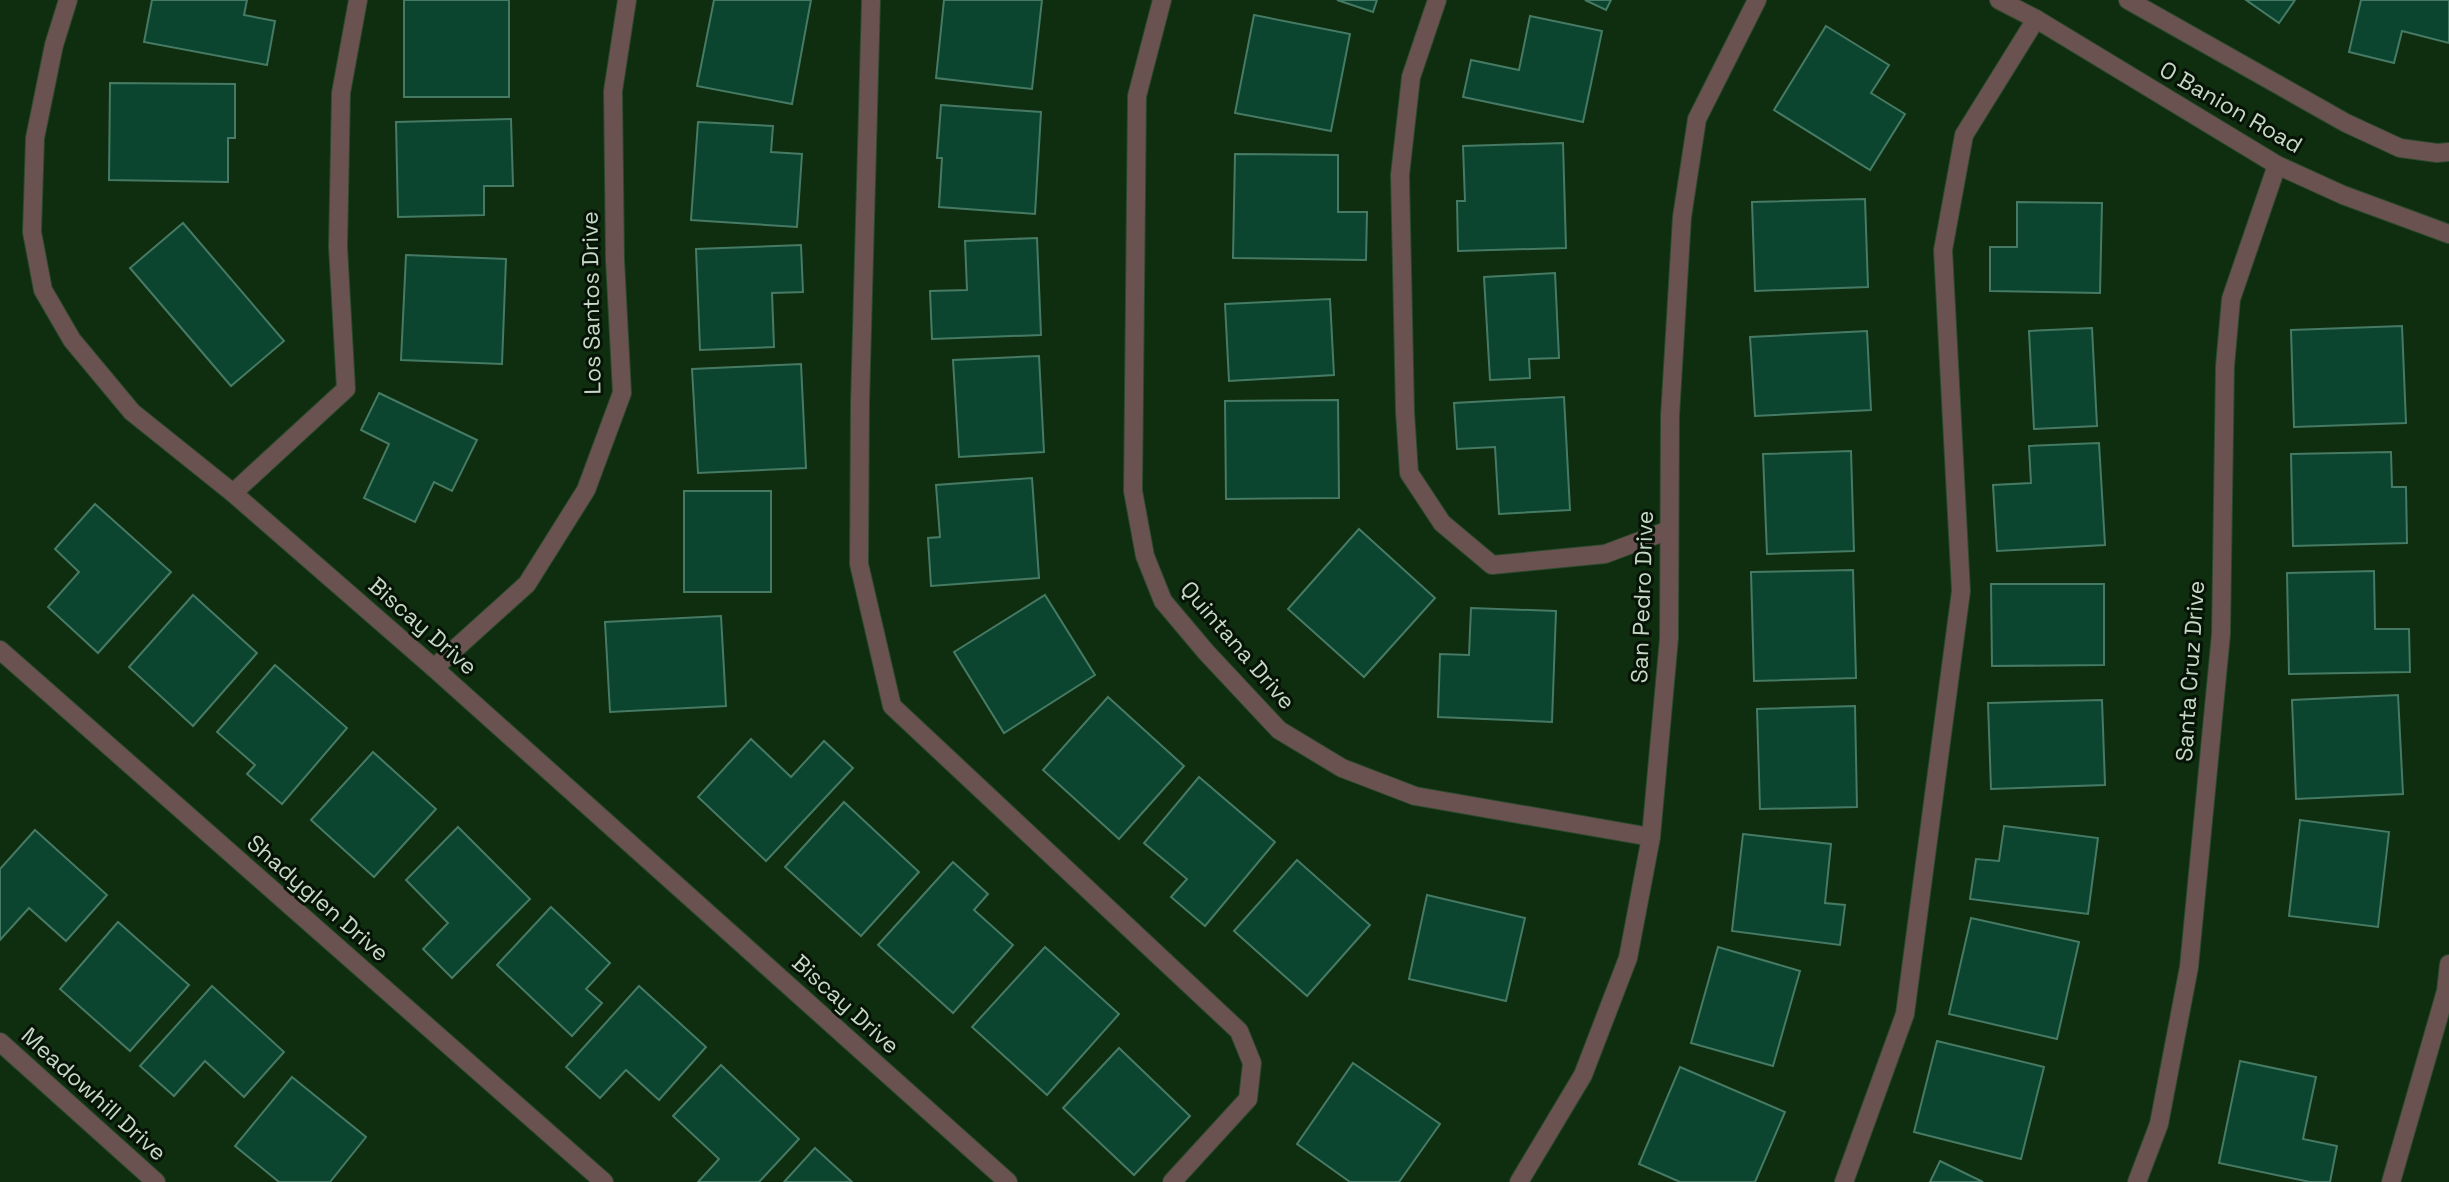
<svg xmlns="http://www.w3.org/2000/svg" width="2449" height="1182" font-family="'Space Grotesk',sans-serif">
  <rect width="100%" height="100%" fill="#0e2e0f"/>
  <!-- building -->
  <g fill="#0b4530" stroke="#477a64" stroke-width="2">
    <polygon points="152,0 247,0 244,15 275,21 267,65 144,42"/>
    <rect x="404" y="0" width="105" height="97"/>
    <polygon points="714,0 811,0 792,104 697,86"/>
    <polygon points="944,0 1042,0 1032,89 936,78"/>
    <polygon points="1337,0 1377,0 1373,12"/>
    <polygon points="1585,0 1611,0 1606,10"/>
    <polygon points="2246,0 2295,0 2279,23"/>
    <polygon points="2361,0 2449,0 2449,43 2402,31 2394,63 2349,52"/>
    <polygon points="1254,15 1350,34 1331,131 1235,113"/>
    <polygon points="1530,16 1602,31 1583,122 1463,97 1471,60 1519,70"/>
    <polygon points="1826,26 1889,65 1871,93 1905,114 1870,170 1774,110"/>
    <polygon points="110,83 235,84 235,138 228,138 228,182 109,180"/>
    <polygon points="941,105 1041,112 1035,214 939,207 942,158 937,158"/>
    <polygon points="511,119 513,186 484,186 484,215 398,217 396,122"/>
    <polygon points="698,122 773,126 771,152 802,154 797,227 691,220"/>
    <polygon points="1563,143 1566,248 1458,251 1457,201 1465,201 1463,146"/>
    <polygon points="1235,154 1338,155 1338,212 1367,212 1366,260 1233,258"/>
    <polygon points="1865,199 1868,287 1755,291 1752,202"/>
    <polygon points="2017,202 2102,203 2100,293 1990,291 1990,247 2017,247"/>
    <polygon points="183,223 284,341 231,386 130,268"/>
    <polygon points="1037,238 1041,335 932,339 930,291 967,290 965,241"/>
    <polygon points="801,245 803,292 772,293 774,347 700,350 696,249"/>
    <polygon points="406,255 506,259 502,364 401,360"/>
    <polygon points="1555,273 1559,358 1529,359 1530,378 1490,380 1484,277"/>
    <polygon points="1330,299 1334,375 1229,381 1225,304"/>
    <polygon points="2402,326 2406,423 2294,427 2291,330"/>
    <polygon points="2092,328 2097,426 2034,429 2029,331"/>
    <polygon points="1867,331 1871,410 1755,416 1750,337"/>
    <polygon points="1039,356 1044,452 959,457 953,360"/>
    <polygon points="801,364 806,468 698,473 692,369"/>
    <polygon points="379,393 477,440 452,491 434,482 415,522 364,498 389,444 361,430"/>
    <polygon points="1564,397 1570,510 1499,514 1495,447 1457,449 1454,403"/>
    <polygon points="1338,400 1339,498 1226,499 1225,401"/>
    <polygon points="2099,443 2105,545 1997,551 1993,485 2031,483 2029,446"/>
    <polygon points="1851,451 1854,551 1767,554 1763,454"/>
    <polygon points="2391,452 2392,487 2406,487 2407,543 2293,546 2291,454"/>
    <polygon points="1032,478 1039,578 931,586 928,538 940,537 936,485"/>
    <rect x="684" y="491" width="87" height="101"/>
    <polygon points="95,504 171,572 98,653 48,607 79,572 55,549"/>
    <polygon points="1359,529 1435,598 1364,677 1288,609"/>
    <polygon points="1853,570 1856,678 1754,681 1751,572"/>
    <polygon points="2374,571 2375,629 2409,629 2410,672 2289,674 2287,573"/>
    <polygon points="1991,584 2104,584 2104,665 1992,666"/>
    <polygon points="193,595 257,653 193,726 129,667"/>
    <polygon points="1045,595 1095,675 1004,733 954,652"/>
    <polygon points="1471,608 1556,611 1552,722 1438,717 1440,654 1469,655"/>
    <polygon points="721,616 726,706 610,712 605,622"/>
    <polygon points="275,665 347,728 282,804 247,774 255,765 217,732"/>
    <polygon points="2398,695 2403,794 2296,799 2292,700"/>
    <polygon points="1108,697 1184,766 1119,839 1043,770"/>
    <polygon points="2102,700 2105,785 1991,789 1988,703"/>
    <polygon points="1855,706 1857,807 1760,809 1757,709"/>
    <polygon points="751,739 791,777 824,741 853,768 766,861 698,797"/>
    <polygon points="373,752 436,809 374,877 311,820"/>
    <polygon points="1199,777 1275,842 1205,926 1171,897 1187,879 1144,843"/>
    <polygon points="844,802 919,872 861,936 785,867"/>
    <polygon points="2300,820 2389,832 2378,927 2289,916"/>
    <polygon points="2004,826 2098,838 2088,914 1970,899 1976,859 1999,861"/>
    <polygon points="458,827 530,899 452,978 423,949 448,923 406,880"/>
    <polygon points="35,830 107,895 66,941 29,908 0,940 0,869"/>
    <polygon points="1743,834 1831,844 1825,903 1845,905 1840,945 1732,931"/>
    <polygon points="1297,860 1370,925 1307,996 1234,931"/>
    <polygon points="953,862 988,894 974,910 1013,945 953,1013 878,945"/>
    <polygon points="1427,895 1525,918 1506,1001 1409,979"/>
    <polygon points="551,907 610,963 586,989 602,1003 572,1036 497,965"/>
    <polygon points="1971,918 2079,942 2057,1039 1949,1014"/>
    <polygon points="118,922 189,985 130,1051 60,989"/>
    <polygon points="1045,947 1119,1014 1047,1095 972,1027"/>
    <polygon points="1718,947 1800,971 1773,1066 1691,1043"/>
    <polygon points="212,986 284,1052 244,1097 205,1061 174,1096 140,1066"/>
    <polygon points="639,986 706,1047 659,1100 626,1070 600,1098 566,1067"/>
    <polygon points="1937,1041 2044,1067 2021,1159 1914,1132"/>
    <polygon points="1119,1048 1190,1116 1134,1175 1063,1108"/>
    <polygon points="2240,1061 2316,1077 2303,1139 2337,1146 2330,1182 2310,1182 2219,1163"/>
    <polygon points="1353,1063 1440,1124 1399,1182 1350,1182 1297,1144"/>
    <polygon points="721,1065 799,1139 759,1182 698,1182 719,1159 673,1116"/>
    <polygon points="1680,1067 1785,1112 1755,1182 1680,1182 1639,1164"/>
    <polygon points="292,1077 366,1137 330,1182 279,1182 235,1146"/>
    <polygon points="815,1148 852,1182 784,1182"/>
    <polygon points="1940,1161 1983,1182 1930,1182"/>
  </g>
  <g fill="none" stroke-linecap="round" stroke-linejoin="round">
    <!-- service casing -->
    <g stroke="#2b492c" stroke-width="20">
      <g id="service">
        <polyline points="871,0 860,403 859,564 892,706 1239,1031 1252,1063 1248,1099 1172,1182"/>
        <polyline points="1437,0 1411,77 1400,175 1405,412 1409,473 1442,523 1492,565 1605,554 1669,530"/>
        <polyline points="2128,0 2346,123 2400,148 2437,153 2449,152"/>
        <polyline points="233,493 346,389 338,247 341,93 358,0"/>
        <polyline points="0,650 604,1182"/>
        <polyline points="1844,1182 1905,1014 1961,591 1943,250 1964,135 2036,19"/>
        <polyline points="2391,1182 2446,991 2449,964"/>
      </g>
    </g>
    <!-- minor casing -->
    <g stroke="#2b492c" stroke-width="20">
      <g id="minor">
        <polyline points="68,0 54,45 35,138 32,232 43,290 72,340 132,412 233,493 434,668 1008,1182"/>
        <polyline points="1162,0 1137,96 1133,491 1145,556 1163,601 1206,652 1279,730 1342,768 1415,796 1651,837"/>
        <polyline points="434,668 527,584 586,490 622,393 615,260 613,91 627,0"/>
        <polyline points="0,1042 156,1182"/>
        <polyline points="1519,1182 1583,1075 1628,958 1651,837 1669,638 1670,416 1682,217 1697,119 1757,0"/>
        <polyline points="2137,1182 2159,1124 2189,967 2221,634 2225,366 2231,299 2277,165"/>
      </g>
    </g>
    <!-- tertiary casing -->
    <g stroke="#2b492c" stroke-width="20">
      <polyline id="tertiary" points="1999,0 2036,19 2277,165 2343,195 2449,234"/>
    </g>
    <!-- service -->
    <use href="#service" stroke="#695250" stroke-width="18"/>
    <!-- minor -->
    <use href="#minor" stroke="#695250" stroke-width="18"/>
    <!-- tertiary -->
    <use href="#tertiary" stroke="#695250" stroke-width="18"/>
  </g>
  <g text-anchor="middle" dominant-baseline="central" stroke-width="6" stroke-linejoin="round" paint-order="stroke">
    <!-- street labels -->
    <g font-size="23" fill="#c6d9c6" stroke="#061306">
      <text transform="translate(2231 107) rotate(30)">O Banion Road</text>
      <text transform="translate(591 303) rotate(-91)">Los Santos Drive</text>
      <text transform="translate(1642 597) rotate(-88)">San Pedro Drive</text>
      <text transform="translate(423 626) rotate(41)">Biscay Drive</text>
      <text transform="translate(1238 645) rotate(49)">Quintana Drive</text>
      <text transform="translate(2190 671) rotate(-86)">Santa Cruz Drive</text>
      <text transform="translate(318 898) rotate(41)">Shadyglen Drive</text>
      <text transform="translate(846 1004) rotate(42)">Biscay Drive</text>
      <text transform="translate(94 1094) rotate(42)">Meadowhill Drive</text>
    </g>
  </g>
</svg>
